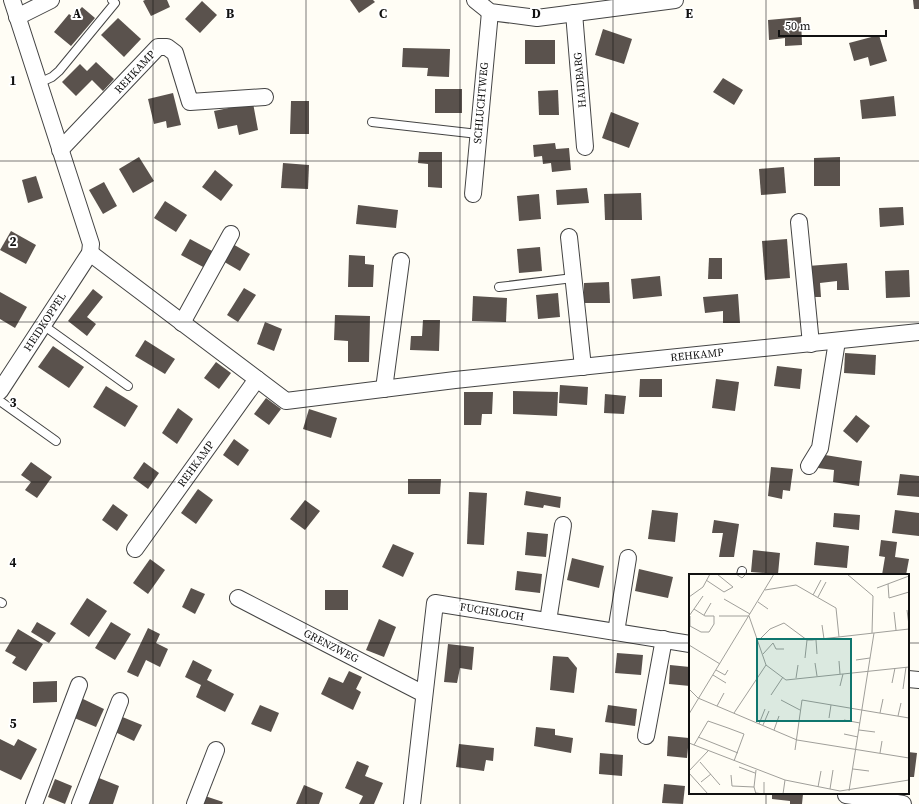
<svg xmlns="http://www.w3.org/2000/svg" width="919" height="804" font-family="'Source Serif 4',serif">
  <rect width="100%" height="100%" fill="#fffdf5"/>
  <!-- building -->
  <g fill="#5a524d">
    <polygon points="145,0 167,0 170,7 151,16 143,1"/>
    <polygon points="350,0 373,0 375,2 359,13"/>
    <polygon points="913,0 919,0 919,9 914,9"/>
    <polygon points="202,1 217,15 200,33 185,19"/>
    <polygon points="82,7 95,18 71,46 54,32 69,14 73,17"/>
    <polygon points="801,17 802,45 785,46 785,38 769,40 768,20"/>
    <polygon points="118,18 141,39 124,57 101,35"/>
    <polygon points="603,29 632,39 624,64 595,55"/>
    <polygon points="879,35 887,61 870,66 868,57 854,61 849,43"/>
    <rect x="525" y="40" width="30" height="24"/>
    <polygon points="403,48 450,49 449,77 427,76 428,68 402,67"/>
    <polygon points="96,62 114,79 103,91 92,80 76,96 62,82 80,64 87,71"/>
    <polygon points="723,78 743,90 734,105 713,92"/>
    <rect x="435" y="89" width="27" height="24"/>
    <polygon points="558,90 559,115 539,115 538,91"/>
    <polygon points="173,93 181,125 167,128 166,121 154,124 148,99"/>
    <polygon points="894,96 896,116 862,119 860,100"/>
    <polygon points="291,101 309,101 309,134 290,134"/>
    <polygon points="253,103 258,130 239,135 237,125 218,129 214,111"/>
    <polygon points="611,112 639,123 629,148 602,138"/>
    <polygon points="555,143 556,149 569,148 571,170 552,172 551,163 543,164 542,156 534,157 533,145"/>
    <polygon points="419,152 442,152 442,188 428,187 428,164 418,163"/>
    <polygon points="139,157 154,181 133,193 119,169"/>
    <polygon points="840,157 840,186 814,186 814,158"/>
    <polygon points="283,163 309,165 308,189 281,188"/>
    <polygon points="784,167 786,193 761,195 759,169"/>
    <polygon points="215,170 233,185 221,201 202,187"/>
    <polygon points="36,176 43,198 28,203 22,180"/>
    <polygon points="104,182 117,206 103,214 89,190"/>
    <polygon points="587,188 589,203 557,205 556,190"/>
    <polygon points="641,193 642,220 605,220 604,194"/>
    <polygon points="539,194 541,219 519,221 517,196"/>
    <polygon points="165,201 187,215 176,232 154,218"/>
    <polygon points="358,205 398,210 396,228 356,224"/>
    <polygon points="903,207 904,225 880,227 879,208"/>
    <polygon points="11,231 36,245 26,264 0,250"/>
    <polygon points="190,239 214,252 205,268 181,255"/>
    <polygon points="787,239 790,278 765,280 762,241"/>
    <polygon points="231,243 250,254 240,271 221,260"/>
    <polygon points="540,247 542,271 519,273 517,249"/>
    <polygon points="349,255 365,256 365,264 374,265 373,287 348,287"/>
    <polygon points="709,258 722,258 722,279 708,279"/>
    <polygon points="847,263 849,290 837,290 837,281 820,283 821,297 810,297 808,266"/>
    <polygon points="909,270 910,297 886,298 885,271"/>
    <polygon points="660,276 662,296 633,299 631,279"/>
    <polygon points="609,282 610,303 584,303 584,283"/>
    <polygon points="244,288 256,295 238,322 227,315"/>
    <polygon points="93,289 103,297 87,317 96,324 87,336 68,321"/>
    <polygon points="0,292 27,307 15,328 0,319"/>
    <polygon points="558,293 560,317 538,319 536,295"/>
    <polygon points="738,294 740,323 723,323 723,311 705,313 703,297"/>
    <polygon points="473,296 507,298 506,322 472,321"/>
    <polygon points="335,315 370,316 369,362 348,362 348,341 334,340"/>
    <polygon points="423,320 440,320 439,351 410,350 411,336 422,336"/>
    <polygon points="265,322 282,329 274,351 257,344"/>
    <polygon points="145,340 175,359 165,374 135,356"/>
    <polygon points="53,346 84,367 69,388 38,367"/>
    <polygon points="845,353 876,355 875,375 844,373"/>
    <polygon points="216,362 231,373 219,389 204,378"/>
    <polygon points="777,366 802,369 800,389 774,386"/>
    <polygon points="640,379 662,379 662,397 639,397"/>
    <polygon points="716,379 739,382 735,411 712,408"/>
    <polygon points="560,385 588,387 587,405 559,403"/>
    <polygon points="106,386 138,406 125,427 93,407"/>
    <polygon points="513,391 558,392 557,416 513,414"/>
    <polygon points="464,392 493,392 492,414 482,414 481,425 464,425"/>
    <polygon points="605,394 626,396 624,414 604,413"/>
    <polygon points="266,398 281,409 269,425 254,414"/>
    <polygon points="178,408 193,419 177,444 162,433"/>
    <polygon points="309,409 337,418 331,438 303,429"/>
    <polygon points="856,415 870,426 857,443 843,431"/>
    <polygon points="234,439 249,450 238,466 223,455"/>
    <polygon points="819,454 862,461 859,486 833,482 834,470 818,468"/>
    <polygon points="31,462 52,477 37,498 25,490 31,482 21,475"/>
    <polygon points="144,462 159,473 148,489 133,478"/>
    <polygon points="771,467 793,469 790,491 783,490 782,499 768,496"/>
    <polygon points="900,474 919,476 919,497 897,495"/>
    <polygon points="408,479 441,479 440,494 408,494"/>
    <polygon points="198,489 213,500 196,524 181,513"/>
    <polygon points="526,491 561,497 560,508 544,505 543,508 524,505"/>
    <polygon points="469,492 487,493 484,545 467,544"/>
    <polygon points="305,500 320,511 305,530 290,519"/>
    <polygon points="113,504 128,515 117,531 102,520"/>
    <polygon points="652,510 678,513 675,542 648,539"/>
    <polygon points="895,510 919,513 919,536 892,533"/>
    <polygon points="834,513 860,515 859,530 833,527"/>
    <polygon points="714,520 739,524 734,557 719,557 723,533 712,533"/>
    <polygon points="527,532 548,534 546,557 525,555"/>
    <polygon points="881,540 897,542 895,557 909,559 906,575 882,575 885,557 879,556"/>
    <polygon points="816,542 849,546 847,568 814,565"/>
    <polygon points="393,544 414,553 403,577 382,567"/>
    <polygon points="753,550 780,553 778,574 751,572"/>
    <polygon points="572,558 604,566 599,588 567,580"/>
    <polygon points="150,559 165,570 148,594 133,583"/>
    <polygon points="639,569 673,577 668,598 635,591"/>
    <polygon points="517,571 542,574 540,593 515,590"/>
    <polygon points="191,588 205,594 195,614 182,607"/>
    <rect x="325" y="590" width="23" height="20"/>
    <polygon points="87,598 107,611 89,637 70,624"/>
    <polygon points="379,619 396,627 384,657 366,650"/>
    <polygon points="37,622 56,633 49,643 31,632"/>
    <polygon points="111,622 131,634 115,660 95,648"/>
    <polygon points="148,628 160,634 156,643 168,649 160,667 146,660 138,677 127,672"/>
    <polygon points="18,629 43,644 26,671 12,663 16,657 5,651"/>
    <polygon points="448,644 474,647 472,670 460,668 457,683 444,682"/>
    <polygon points="617,653 643,655 641,675 615,673"/>
    <polygon points="553,656 568,657 577,668 574,693 550,690"/>
    <polygon points="193,660 212,670 207,680 234,694 225,712 196,697 201,685 185,677"/>
    <polygon points="670,665 690,667 690,686 669,684"/>
    <polygon points="349,671 362,677 356,689 361,692 353,710 321,694 329,677 343,683"/>
    <polygon points="57,681 57,702 33,703 33,682"/>
    <polygon points="81,698 104,709 96,727 72,717"/>
    <polygon points="260,705 279,713 271,732 251,724"/>
    <polygon points="608,705 637,709 635,726 605,722"/>
    <polygon points="120,716 142,725 134,741 113,731"/>
    <polygon points="536,727 555,729 555,735 573,738 571,753 534,746"/>
    <polygon points="668,736 689,738 687,758 667,756"/>
    <polygon points="0,739 14,746 18,739 37,749 21,780 0,770"/>
    <polygon points="459,744 494,748 493,761 486,760 484,771 456,767"/>
    <polygon points="908,752 917,753 914,777 908,777"/>
    <polygon points="600,753 623,755 622,776 599,774"/>
    <polygon points="357,761 369,766 365,776 383,783 374,804 359,804 363,796 345,788"/>
    <polygon points="99,778 119,786 113,804 89,804"/>
    <polygon points="55,779 72,786 65,804 48,797"/>
    <polygon points="664,784 685,786 683,804 662,803"/>
    <polygon points="304,785 323,793 319,804 296,804"/>
    <polygon points="772,793 815,793 815,795 803,794 802,804 790,804 790,801 772,799"/>
    <polygon points="205,796 223,802 222,804 202,804"/>
  </g>
  <g fill="none" stroke-linecap="round" stroke-linejoin="round">
    <!-- service casing -->
    <g stroke="#444" stroke-width="10">
      <g id="service">
        <polyline points="39,83 52,77 59,71 115,3 112,0"/>
        <polyline points="372,122 478,134"/>
        <polyline points="499,287 573,278"/>
        <polyline points="43,325 128,386"/>
        <polyline points="0,401 56,441"/>
        <polyline points="741,575 742,571"/>
        <polyline points="0,602 2,603"/>
      </g>
    </g>
    <!-- minor casing -->
    <g stroke="#444" stroke-width="18">
      <g id="minor">
        <polyline points="475,0 490,12 537,18 675,0"/>
        <polyline points="574,13 585,147"/>
        <polyline points="17,17 51,0"/>
        <polyline points="60,150 158,47 167,47 175,53 190,102 265,97"/>
        <polyline points="473,194 490,12"/>
        <polyline points="799,222 811,344"/>
        <polyline points="569,237 583,367"/>
        <polyline points="90,253 286,401 455,380 919,332"/>
        <polyline points="182,323 231,234"/>
        <polyline points="384,389 401,261"/>
        <polyline points="0,391 90,253 91,244 12,0"/>
        <polyline points="809,466 820,448 837,341"/>
        <polyline points="135,549 257,379"/>
        <polyline points="238,598 424,694"/>
        <polyline points="548,621 563,525"/>
        <polyline points="616,632 628,558"/>
        <polyline points="908,679 919,680"/>
        <polyline points="646,736 664,639"/>
        <polyline points="846,795 903,804"/>
        <polyline points="34,804 79,685"/>
        <polyline points="80,804 120,701"/>
        <polyline points="195,804 216,750"/>
        <polyline points="412,804 435,603 690,644"/>
      </g>
    </g>
    <!-- service -->
    <use href="#service" stroke="#fff" stroke-width="8"/>
    <!-- minor -->
    <use href="#minor" stroke="#fff" stroke-width="16"/>
  </g>
  <!-- grid -->
  <path fill="none" stroke="#111" stroke-width="1" stroke-opacity="0.55" d="M153 0V804M306 0V804M460 0V804M613 0V804M766 0V575M0 161H919M0 322H919M0 482H919M0 643H690M908 643H919M766 793V804"/>
  <g text-anchor="middle" dominant-baseline="central" stroke-width="4" stroke-linejoin="round" paint-order="stroke">
    <!-- street labels -->
    <g font-size="11" fill="#111" stroke="#fff">
      <text transform="translate(135 72) rotate(-47)">REHKAMP</text>
      <text transform="translate(580 80) rotate(-95)">HAIDBARG</text>
      <text transform="translate(481 103) rotate(-85)">SCHLUCHTWEG</text>
      <text transform="translate(45 322) rotate(-57)">HEIDKOPPEL</text>
      <text transform="translate(697 355) rotate(-6)">REHKAMP</text>
      <text transform="translate(196 464) rotate(-54)">REHKAMP</text>
      <text transform="translate(492 612) rotate(9)">FUCHSLOCH</text>
      <text transform="translate(331 646) rotate(27)">GRENZWEG</text>
    </g>
  </g>
  <!-- overview -->
  <g transform="translate(689 574)">
    <rect width="220" height="220" fill="#fffdf5"/>
    <path fill="none" stroke="#a09f9a" stroke-width="1" d="M47 0 53 4 57 0M158 0 184 22 183 59M17 6 35 18 44 13 28 0M199 10 200 24 220 18M188 14 220 2M76 16 107 11 147 34 150 63M124 21 132 6M0 23 14 13 21 0M129 23 137 8M35 25 61 40M69 28 79 35M5 35 14 22M218 36 220 51M205 38 207 56M15 41 22 29M0 42 5 35 16 42H25M1 42V52L12 58H20L25 50V42M30 42H60L77 91 97 106 220 93M133 51 135 65M70 66 81 55 95 49 118 66H123L220 55M127 66 128 80M0 71 31 90M74 80 84 69 87 75H95M116 84 118 66M167 86 181 84M150 87 151 100M126 89 128 102M27 96 36 101 39 96M24 101 37 109M107 104 109 91M203 109 206 94M151 112 154 100M0 115 9 124 108 166 220 184M214 115 217 93M82 121 94 103M92 126 111 136M28 132 35 119M45 139 77 91M191 139 194 125M0 140 85 0M209 142 212 129M140 144 142 131M155 146 171 149M70 150 76 135M74 151 80 137M85 156 90 142M170 156 186 158M155 160 169 163M9 163 49 179M0 169 96 206 151 217 220 206M5 171 19 147 39 154 55 160 45 187M106 176 113 126 220 144M191 179 193 167M11 188 31 211M50 193 66 199M164 195 180 197M0 197 19 177M0 199 19 220M42 201 43 212 65 213M12 208 22 200M129 213 132 197M141 215 144 196M160 217 185 59M67 219 75 220V208M67 220 65 213 67 196M94 220 96 206"/>
    <path fill="#0f766e" fill-opacity="0.15" stroke="#0f766e" stroke-width="2" d="M68 65H162V147H68Z"/>
    <rect width="220" height="220" fill="none" stroke="#111" stroke-width="2"/>
  </g>
  <g font-size="13" text-anchor="middle" font-weight="bold" fill="#111" stroke="#fff" stroke-width="4" stroke-linejoin="round" paint-order="stroke">
    <text x="77" y="18">A</text>
    <text x="230" y="18">B</text>
    <text x="383" y="18">C</text>
    <text x="536" y="18">D</text>
    <text x="689" y="18">E</text>
    <text x="13" y="85">1</text>
    <text x="13" y="246">2</text>
    <text x="13" y="407">3</text>
    <text x="13" y="567">4</text>
    <text x="13" y="728">5</text>
  </g>
  <!-- scale -->
  <path d="M779 30v6h107v-6" fill="none" stroke="#111111" stroke-width="2"/>
  <text x="785" y="30" font-size="12" fill="#111111" stroke="#ffffff" stroke-width="3" paint-order="stroke">50 m</text>
</svg>
